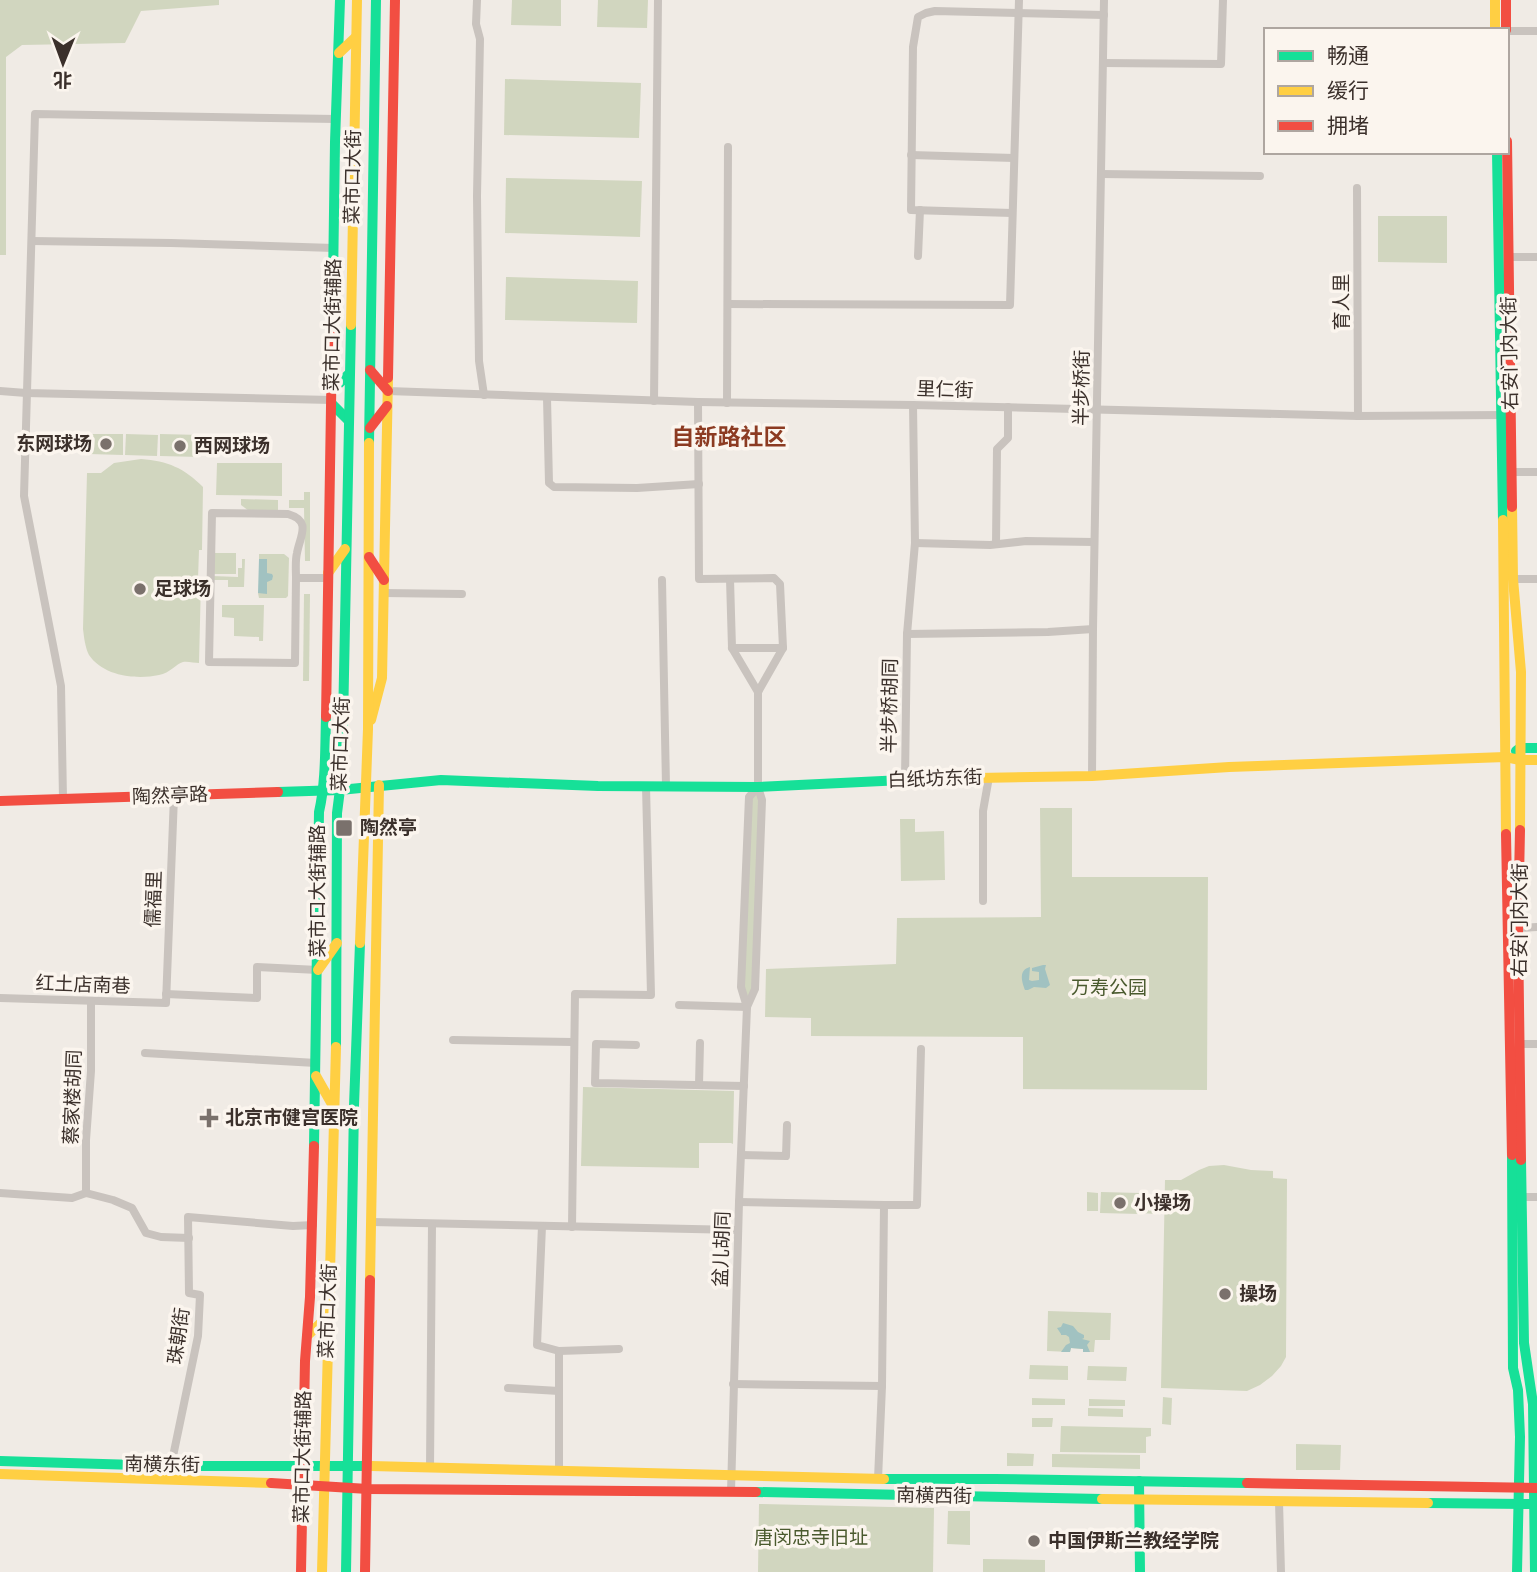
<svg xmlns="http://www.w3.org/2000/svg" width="1537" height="1572" font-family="Signika,'Noto Sans SC',sans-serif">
  <rect width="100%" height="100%" fill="#f0ebe5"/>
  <!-- green -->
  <g fill="#d1d6bf">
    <polygon points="0,0 219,0 219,5 141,11 125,43 22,45 6,57 6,255 0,255"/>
    <polygon points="512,0 561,0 561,26 511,25"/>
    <polygon points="598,0 648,0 647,28 597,27"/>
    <polygon points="505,79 641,83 639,138 504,135"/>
    <polygon points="506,178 642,181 640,237 505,233"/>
    <polygon points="1378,216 1447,216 1447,263 1378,262"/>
    <polygon points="506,277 638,281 637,323 505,320"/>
    <polygon points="89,434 123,434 123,455 89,454"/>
    <polygon points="126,434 158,435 157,456 125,455"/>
    <polygon points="160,434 201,435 200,457 160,456"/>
    <path d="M141 459C168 461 184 468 203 487L202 550H199L198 579 201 580 199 663C195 663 187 661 183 662 176 664 170 673 159 675 136 680 103 676 89 655 85 647 84 637 83 629L87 473H101L114 463Z"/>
    <polygon points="217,463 282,463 282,496 216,495"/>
    <polygon points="304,492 310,492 310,561 305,561 304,508 289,508 289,500 304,500"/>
    <polygon points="241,499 278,500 278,511 249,511 241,505"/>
    <polygon points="213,553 236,553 236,574 212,574"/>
    <polygon points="259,554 284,554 289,558 288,596 286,598 259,598 258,593 266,593 267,581 272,580 267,573 267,559 259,559"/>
    <polygon points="242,559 245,559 244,587 228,587 228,580 212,580 212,576 238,577 238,568 242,568"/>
    <polygon points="304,594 310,594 309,681 303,681"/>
    <polygon points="222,605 264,605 263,641 259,641 259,637 234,636 234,618 222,617"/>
    <polygon points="758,787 762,800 755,989 747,1007 741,987 749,797"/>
    <polygon points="1040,808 1072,808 1072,877 1208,877 1207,1090 1023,1089 1023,1037 811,1036 811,1018 765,1017 766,969 896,964 897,918 1041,917"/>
    <polygon points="900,819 915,819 915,832 944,831 945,880 901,881"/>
    <polygon points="583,1087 734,1091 733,1144 731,1143 699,1143 699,1168 581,1166"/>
    <polygon points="1224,1165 1251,1170 1273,1171 1273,1178 1287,1179 1286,1357 1281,1366 1272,1376 1260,1385 1247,1391 1161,1388 1165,1180 1181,1180 1199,1170 1209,1166"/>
    <polygon points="1087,1192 1098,1193 1098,1211 1087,1211"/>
    <polygon points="1101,1192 1140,1193 1140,1214 1100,1213"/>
    <polygon points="1142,1194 1157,1194 1156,1214 1141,1213"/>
    <polygon points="1048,1311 1111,1313 1110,1340 1095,1340 1094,1352 1083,1352 1083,1349 1071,1348 1070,1352 1047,1351"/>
    <polygon points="1030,1365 1068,1366 1068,1380 1029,1379"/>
    <polygon points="1088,1366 1127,1367 1126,1381 1087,1380"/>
    <polygon points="1163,1397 1172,1398 1171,1425 1162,1424"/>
    <polygon points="1032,1398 1065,1399 1065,1405 1032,1405"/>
    <polygon points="1089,1399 1125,1400 1125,1406 1089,1406"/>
    <polygon points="1088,1408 1123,1409 1123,1417 1088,1416"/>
    <polygon points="1032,1418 1053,1418 1052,1427 1032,1427"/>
    <polygon points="1061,1426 1151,1428 1151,1436 1146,1437 1146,1453 1060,1452"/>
    <polygon points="1296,1444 1341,1445 1340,1470 1296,1470"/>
    <polygon points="1007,1453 1034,1454 1033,1466 1007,1466"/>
    <polygon points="1052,1454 1140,1455 1140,1469 1052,1467"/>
    <polygon points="759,1504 934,1508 933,1572 758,1572"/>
    <polygon points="948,1511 970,1511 970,1545 947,1544"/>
    <polygon points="983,1559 1045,1560 1045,1572 983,1572"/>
  </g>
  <!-- water -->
  <g fill="#a1c2c1">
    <polygon points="259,559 267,559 267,573 272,574 273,576 272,580 267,582 267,594 258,593"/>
    <path d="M1043 965H1046L1045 969 1050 985 1046 988 1034 987 1028 990H1025C1022 982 1018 970 1030 967L1029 980 1032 981 1039 980V972L1032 971V968Z"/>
    <polygon points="1063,1323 1073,1326 1078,1332 1084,1335 1084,1338 1082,1339 1090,1341 1087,1345 1090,1352 1083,1352 1083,1349 1071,1348 1070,1352 1061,1352 1066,1345 1070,1343 1069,1337 1066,1335 1061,1335 1061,1334 1057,1328 1061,1327"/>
  </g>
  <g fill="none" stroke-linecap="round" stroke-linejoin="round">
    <!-- street -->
    <g stroke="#c9c3be" stroke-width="8">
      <polyline points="477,0 476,24 480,39 477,196 479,361 484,395"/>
      <polyline points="1507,31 1537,31"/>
      <polyline points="1103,63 1221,64 1223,0"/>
      <polyline points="911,155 1014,158"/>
      <polyline points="1101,174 1260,176"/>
      <polyline points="1357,188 1358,416"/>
      <polyline points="1012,213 911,210 913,47 918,17 926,13 935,11 1104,15"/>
      <polyline points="32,241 171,243 334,248"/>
      <polyline points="918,256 920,210"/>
      <polyline points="1509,257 1537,257"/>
      <polyline points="728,304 1010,305 1019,0"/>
      <polyline points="0,391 26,393 332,400"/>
      <polyline points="388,391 698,402 913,405 1358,416 1502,415"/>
      <polyline points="547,398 549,483 554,487 637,488 699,484"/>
      <polyline points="654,401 658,0"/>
      <polyline points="698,402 699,579 774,578 780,584 783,648 758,692 758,787 762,800 755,989 747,1007"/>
      <polyline points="727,403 728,147"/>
      <polyline points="1511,472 1537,472"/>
      <polyline points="915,543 990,545 1026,541 1094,542"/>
      <polyline points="996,544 997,449 1008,438 1008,407"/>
      <path d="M296 578C296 570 295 561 297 553 300 536 312 521 288 514L212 513 209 662 295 663 296 578H328"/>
      <polyline points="730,579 732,648"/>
      <polyline points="1513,579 1537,579"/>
      <polyline points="662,580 666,786"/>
      <polyline points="384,593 462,594"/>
      <polyline points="907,634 1048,632 1093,629"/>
      <polyline points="758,692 732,648 783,648"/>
      <polyline points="1092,776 1093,629 1104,0"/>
      <polyline points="905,779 907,634 915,543 913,405"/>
      <polyline points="63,799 61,686 24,496 35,114 336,119"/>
      <polyline points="983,901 983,811 989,777"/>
      <polyline points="1518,928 1537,927"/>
      <polyline points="166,994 257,998 257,967 318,970"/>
      <polyline points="0,998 166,1003 174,796"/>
      <polyline points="679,1005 747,1007"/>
      <polyline points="453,1040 573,1042"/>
      <polyline points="1520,1044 1537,1044"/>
      <polyline points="636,1045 596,1044 595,1083 744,1086"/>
      <polyline points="145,1053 316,1063"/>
      <polyline points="699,1085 700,1043"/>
      <polyline points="741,1155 786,1156 787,1125"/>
      <polyline points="0,1193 72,1198 86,1193 113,1200 132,1208 146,1233 161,1237 189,1238"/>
      <polyline points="86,1193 86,1140 91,1071 91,1002"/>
      <polyline points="1522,1197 1537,1197"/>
      <polyline points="739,1202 884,1205"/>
      <polyline points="372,1222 738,1230"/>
      <polyline points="542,1226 537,1345 559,1351 559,1471"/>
      <polyline points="572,1227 575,994 651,995 646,786"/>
      <polyline points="559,1351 619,1349"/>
      <polyline points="733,1384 882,1386"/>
      <polyline points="508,1388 559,1391"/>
      <polyline points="171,1466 198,1336 200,1295 189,1293 188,1217 293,1226 313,1225"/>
      <polyline points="430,1468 432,1224"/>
      <polyline points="878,1479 882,1386 884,1205 917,1205 921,1049"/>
      <polyline points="731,1492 739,1202 747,1007 741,987 749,797 758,787"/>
      <polyline points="1279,1502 1281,1572"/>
    </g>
    <!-- fast -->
    <g stroke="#16e098" stroke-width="10">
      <polyline points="1497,152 1503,520"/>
      <polyline points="333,282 335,142 340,0"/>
      <polyline points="332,390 349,374"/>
      <polyline points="332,404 348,420"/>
      <polyline points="369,443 376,0"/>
      <polyline points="1516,751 1520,748 1537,748"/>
      <polyline points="278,792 340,790 441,780 598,786 758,787 924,779"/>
      <polyline points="336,1047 337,813 342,774 351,325"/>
      <path d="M314 1146 319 812C326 781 325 749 326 717"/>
      <polyline points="1512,1155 1513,1368 1518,1390 1520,1437 1517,1572"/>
      <polyline points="1521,1160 1524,1343 1533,1404 1535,1572"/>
      <polyline points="0,1461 171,1466 371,1466"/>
      <polyline points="884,1479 995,1479 1247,1483"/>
      <polyline points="1139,1481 1140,1572"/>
      <polyline points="756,1492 1102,1499"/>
      <polyline points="1428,1503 1537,1504"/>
      <polyline points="346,1572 354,1106 360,943"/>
    </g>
    <!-- slow -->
    <g stroke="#ffcf43" stroke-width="10">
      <polyline points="1495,0 1495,30"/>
      <polyline points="339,53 356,37"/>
      <polyline points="351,325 357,0"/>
      <polyline points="1512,507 1513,579 1521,672 1520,830"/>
      <polyline points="1503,520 1506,834"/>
      <polyline points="328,573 345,549"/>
      <polyline points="371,720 382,678 388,378"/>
      <polyline points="924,779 1092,776 1229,767 1505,757 1520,760 1537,760"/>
      <polyline points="360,943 368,729 369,443"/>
      <polyline points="318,970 337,943"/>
      <polyline points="316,1076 333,1106"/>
      <polyline points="370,1280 379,785"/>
      <polyline points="307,1336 328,1316"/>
      <polyline points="371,1466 884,1479"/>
      <polyline points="0,1474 271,1483"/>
      <polyline points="1102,1499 1428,1503"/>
      <polyline points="322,1572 336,1047"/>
    </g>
    <!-- jam -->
    <g stroke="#f24e42" stroke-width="10">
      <polyline points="1506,0 1506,30"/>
      <polyline points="1507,141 1512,507"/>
      <polyline points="370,370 388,391"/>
      <polyline points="388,378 395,0"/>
      <polyline points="370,428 387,406"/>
      <polyline points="369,557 384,580"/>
      <polyline points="326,717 333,282"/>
      <polyline points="0,801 278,792"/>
      <polyline points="1520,830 1518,928 1521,1160"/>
      <polyline points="1506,834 1512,1155"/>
      <polyline points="271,1483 368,1489 756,1492"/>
      <polyline points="1247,1483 1537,1488"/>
      <polyline points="301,1572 305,1361 310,1297 314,1146"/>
      <polyline points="365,1572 370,1280"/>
    </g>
  </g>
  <!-- markers -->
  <g fill="#7a716c" stroke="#fbf5ee" stroke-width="2.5">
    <circle cx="106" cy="444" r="7"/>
    <circle cx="180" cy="446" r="7"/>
    <circle cx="140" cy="589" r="7"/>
    <rect x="335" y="819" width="18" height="18" rx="3.5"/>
    <path d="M205.5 1107.5h7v7h7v7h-7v7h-7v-7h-7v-7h7z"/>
    <circle cx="1120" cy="1203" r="7"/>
    <circle cx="1225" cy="1294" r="7"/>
    <circle cx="1034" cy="1541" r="7"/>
  </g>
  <g text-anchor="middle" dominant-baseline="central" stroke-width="7" stroke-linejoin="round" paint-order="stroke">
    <!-- street labels -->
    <g font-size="19" fill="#3b302b" stroke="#fbf5ee">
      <text transform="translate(353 177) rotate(-89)">菜市口大街</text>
      <text transform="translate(1342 302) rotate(-90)">育人里</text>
      <text transform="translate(333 325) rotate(-89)">菜市口大街辅路</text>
      <text transform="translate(1510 353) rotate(-91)">右安门内大街</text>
      <text transform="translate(1082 388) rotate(-89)">半步桥街</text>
      <text transform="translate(945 390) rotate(2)">里仁街</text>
      <text transform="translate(890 706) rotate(-89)">半步桥胡同</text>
      <text transform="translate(341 744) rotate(-88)">菜市口大街</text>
      <text transform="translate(935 779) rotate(-2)">白纸坊东街</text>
      <text transform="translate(170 796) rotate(-2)">陶然亭路</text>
      <text transform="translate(318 891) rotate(-90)">菜市口大街辅路</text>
      <text transform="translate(154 899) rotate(-88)">儒福里</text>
      <text transform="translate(1520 920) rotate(-90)">右安门内大街</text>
      <text transform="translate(83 985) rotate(2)">红土店南巷</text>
      <text transform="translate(73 1097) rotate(-88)">蔡家楼胡同</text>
      <text transform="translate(722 1249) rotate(-88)">盆儿胡同</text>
      <text transform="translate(328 1311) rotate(-88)">菜市口大街</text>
      <text transform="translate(179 1336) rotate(-82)">珠朝街</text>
      <text transform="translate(303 1457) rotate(-89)">菜市口大街辅路</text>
      <text transform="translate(162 1465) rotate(1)">南横东街</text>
      <text transform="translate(934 1496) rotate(1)">南横西街</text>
    </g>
    <!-- poi labels -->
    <g font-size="19" font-weight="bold" fill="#3b302b" stroke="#fbf5ee" text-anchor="start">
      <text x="92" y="444" text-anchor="end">东网球场</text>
      <text x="194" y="446">西网球场</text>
      <text x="154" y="589">足球场</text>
      <text x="360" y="828">陶然亭</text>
      <text x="225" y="1118">北京市健宫医院</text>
      <text x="1134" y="1203">小操场</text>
      <text x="1239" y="1294">操场</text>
      <text x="1048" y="1541">中国伊斯兰教经学院</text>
    </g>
    <!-- park labels -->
    <g font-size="19" fill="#4a5a2e" stroke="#fbf5ee">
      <text x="1109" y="988">万寿公园</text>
      <text x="811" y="1538">唐闵忠寺旧址</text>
    </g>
    <!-- quarter labels -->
    <g font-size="23" font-weight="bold" fill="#8c3b22" stroke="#fbf5ee">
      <text x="729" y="437">自新路社区</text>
    </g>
  </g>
  <!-- legend -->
  <rect x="1264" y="28" width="245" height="126" fill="#fbf5ee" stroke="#aea6a0" stroke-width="2"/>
  <rect x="1278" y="51" width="35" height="10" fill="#16e098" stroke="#aea6a0" stroke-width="2"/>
  <text x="1327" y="63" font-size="21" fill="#3b302b">畅通</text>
  <rect x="1278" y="86" width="35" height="10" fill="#ffcf43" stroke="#aea6a0" stroke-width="2"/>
  <text x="1327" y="98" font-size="21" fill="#3b302b">缓行</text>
  <rect x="1278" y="121" width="35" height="10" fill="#f24e42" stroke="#aea6a0" stroke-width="2"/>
  <text x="1327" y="133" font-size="21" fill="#3b302b">拥堵</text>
  <!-- north arrow -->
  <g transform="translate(63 63) rotate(181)" stroke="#fbf5ee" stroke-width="5" paint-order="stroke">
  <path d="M0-5L12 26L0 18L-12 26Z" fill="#3b302b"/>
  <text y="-10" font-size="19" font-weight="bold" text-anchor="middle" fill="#3b302b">北</text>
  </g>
</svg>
